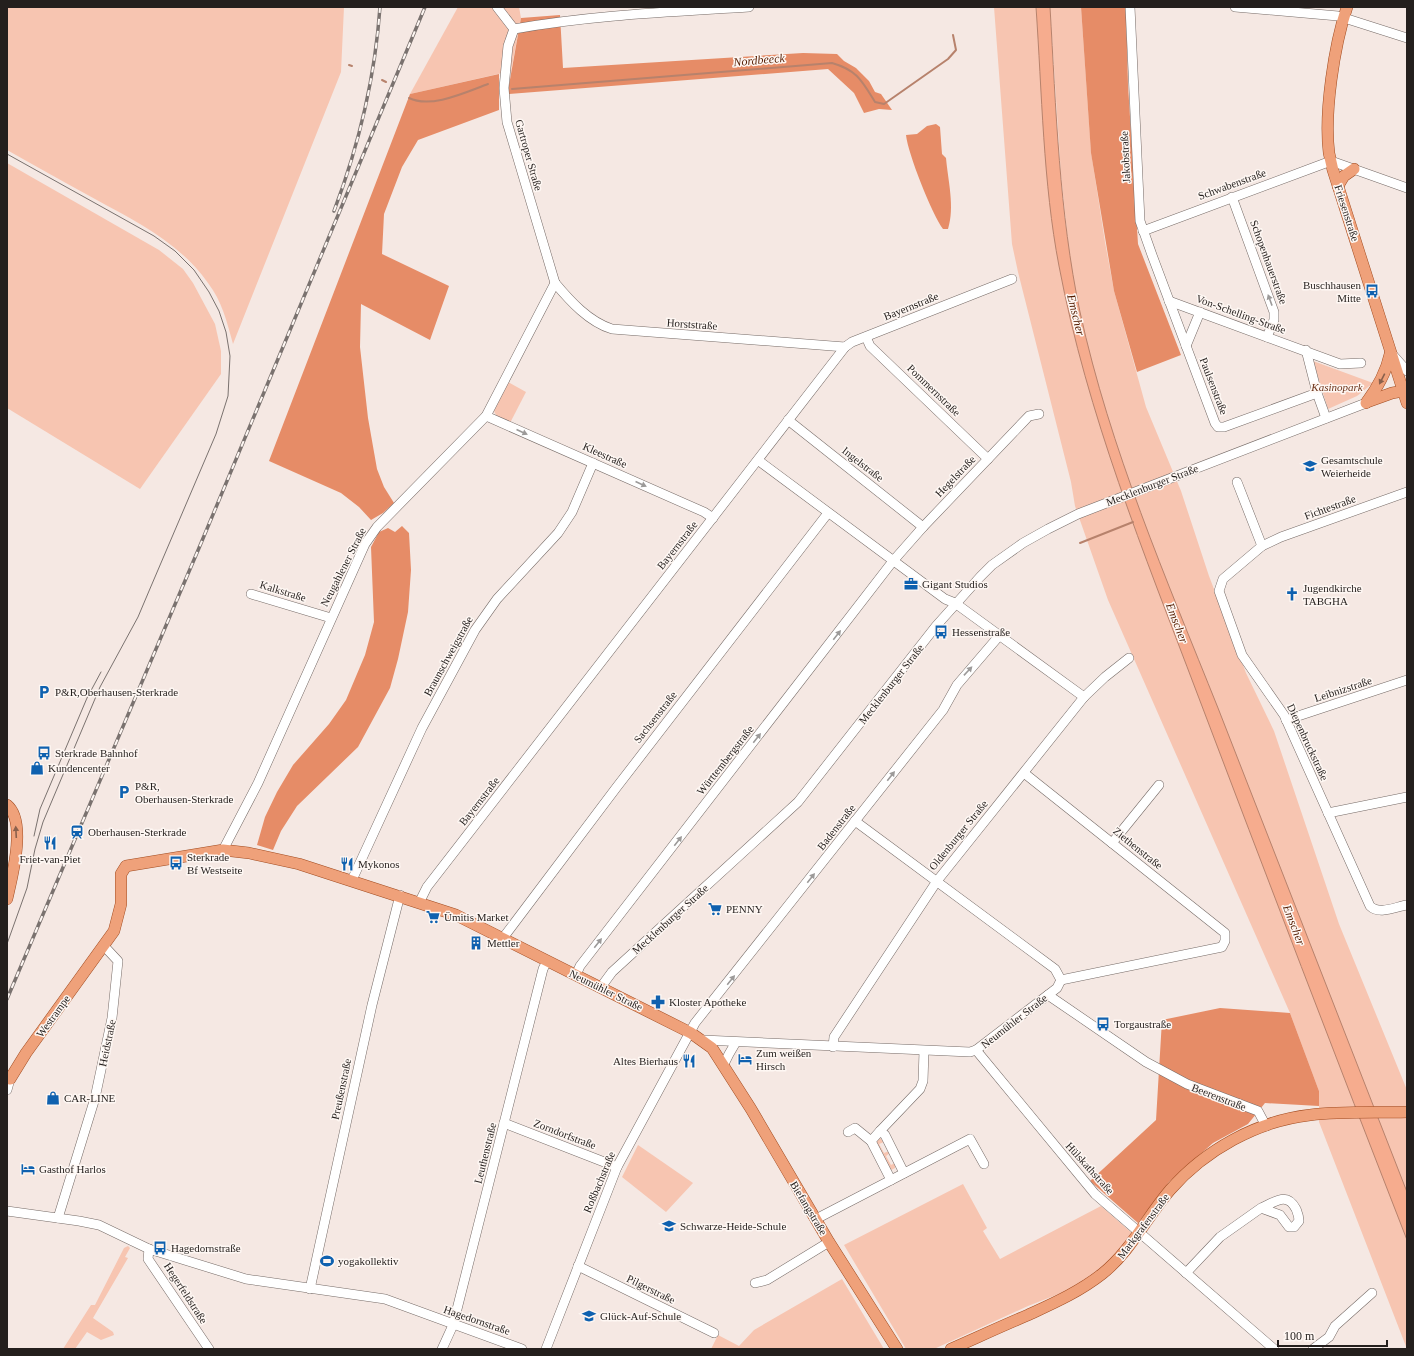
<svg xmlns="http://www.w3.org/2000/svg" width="1414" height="1356" font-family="'Times New Roman',serif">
  <rect width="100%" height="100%" fill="#f5e8e3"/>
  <!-- green -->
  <g fill="#f7c5b1">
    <path d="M7 7H344L341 72 233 344C227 322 222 301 208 283 180 243 137 222 95 199 65 183 36 166 7 150Z"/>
    <polygon points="458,7 519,7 521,18 511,71 410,94"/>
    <polygon points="994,7 1036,7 1048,174 1070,260 1061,175 1050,7 1081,7 1091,152 1105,242 1114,291 1146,407 1181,491 1209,576 1246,673 1274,731 1339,924 1407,1090 1407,1349 1319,1122 1319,1091 1290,1013 1108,600 1075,506 1071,482 1018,272 1012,244"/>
    <polygon points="7,163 159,250 183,269 193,283 215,324 221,351 221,374 140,489 7,408"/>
    <polygon points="1313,361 1373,383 1357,396 1328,409"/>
    <polygon points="508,382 526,392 510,423 497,417 494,411"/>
    <polygon points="880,1138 884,1142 879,1144 884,1153 889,1151 890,1153 886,1156 891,1165 895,1163 895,1168 891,1170 876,1142"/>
    <polygon points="638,1145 693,1183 666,1212 622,1177"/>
    <polygon points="963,1184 987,1228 983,1231 1000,1259 1101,1206 1133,1234 1110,1263 1079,1286 1028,1306 934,1349 906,1349 844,1245"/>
    <polygon points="128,1246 130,1248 125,1257 128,1258 93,1318 113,1332 114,1335 101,1340 87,1332 75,1349 63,1349 91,1305 95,1305 124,1248"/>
    <polygon points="842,1279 884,1349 711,1349 718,1335 739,1346 754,1330"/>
  </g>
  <!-- forest -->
  <g fill="#e68c67">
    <polygon points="1081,7 1126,7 1128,85 1138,244 1181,355 1137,372 1114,291 1091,153"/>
    <polygon points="560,15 563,68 803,53 837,54 844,61 856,68 869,81 875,92 881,94 892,110 879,109 864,113 854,93 828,69 509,94 509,85 521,18"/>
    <polygon points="499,74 499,110 418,140 402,167 384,214 382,254 449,286 430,340 361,304 360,347 368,418 377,469 384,487 394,503 383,513 371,520 359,507 341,493 269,461 410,94"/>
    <path d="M936 124 940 127 942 154 946 158C948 181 955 207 948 229H943C932 214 908 154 906 135L917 134 927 126Z"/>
    <polygon points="402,526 409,533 411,570 408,612 398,659 390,688 358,747 297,806 281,831 273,850 257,845 265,817 277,792 293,765 329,724 346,700 365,655 374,622 371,547 379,532 388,528 395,532"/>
    <polygon points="1220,1008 1290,1013 1319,1091 1319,1106 1265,1103 1248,1124 1213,1143 1169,1182 1138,1223 1090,1181 1156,1120 1162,1020"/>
  </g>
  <!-- water -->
  <path fill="#f6ac8e" stroke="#b7826c" d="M1036 7H1050C1056 109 1059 212 1080 312 1110 449 1166 578 1218 708 1281 869 1344 1031 1407 1192V1240C1336 1058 1266 875 1197 693 1144 553 1087 414 1059 266 1043 183 1042 92 1036 7Z"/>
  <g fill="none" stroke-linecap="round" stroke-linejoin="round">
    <!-- stream -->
    <g stroke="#b7826c" stroke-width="2">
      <polyline points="349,65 352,66"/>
      <polyline points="382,80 386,82"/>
      <path d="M512 89 832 63C857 70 862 81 875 102L884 104 948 59 956 50 953 35"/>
      <path d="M409 98C431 109 466 92 488 84"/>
      <polyline points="1080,543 1133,522"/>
    </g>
    <!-- minor casing -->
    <g stroke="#766b67" stroke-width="10">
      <g id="minor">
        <polyline points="497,7 514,29"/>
        <polyline points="1130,7 1140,221 1152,255 1215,423 1218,427 1224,427 1317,393"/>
        <polyline points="1235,7 1338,16 1407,38"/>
        <polyline points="514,29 508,46 504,88 507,122 555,283"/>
        <path d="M514 29C591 15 671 12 749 7"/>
        <polyline points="1232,197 1274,312 1274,320 1267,337"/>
        <polyline points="1143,231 1331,161 1407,188"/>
        <path d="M555 283C570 301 589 322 612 329L845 347"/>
        <polyline points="1169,301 1340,364 1361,363"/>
        <polyline points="866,337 870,346 988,459"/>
        <polyline points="1186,346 1200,312"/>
        <polyline points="1306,350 1317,393 1326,418"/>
        <polyline points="1392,354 1407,371"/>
        <polyline points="486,416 704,512 713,518"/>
        <polyline points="788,420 923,527"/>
        <polyline points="759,461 945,599 955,603 1084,697"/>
        <polyline points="1237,482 1262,546"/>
        <path d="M1407 492 1281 537 1262 546 1223 579 1219 591 1242 655 1284 715 1370 906C1379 915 1395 907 1407 905"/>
        <polyline points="251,594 331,618"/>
        <polyline points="1286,720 1407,680"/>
        <polyline points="1024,773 1225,933 1225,941 1222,947 1061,980"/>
        <polyline points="1328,813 1407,797"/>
        <polyline points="855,821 1055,969 1061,980"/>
        <polyline points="1112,843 1159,785"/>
        <polyline points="223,850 258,783 365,544 377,527 486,416 555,283"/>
        <polyline points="352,880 422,728 475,630 497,599 558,533 572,512 593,463"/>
        <polyline points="420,901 427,887 845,347 852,342 1012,279"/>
        <polyline points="503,938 616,788 828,513"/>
        <polyline points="576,975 580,966 893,561 923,527 1029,416 1039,414"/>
        <polyline points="601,987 612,972 798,802 936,626 980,577 992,565 1023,543 1048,529 1078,514 1366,403"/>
        <polyline points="1048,995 1146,1062 1187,1084 1258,1111 1266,1126"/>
        <polyline points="703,1040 970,1052 976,1050 1057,988 1061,980"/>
        <polyline points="833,1047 834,1037 937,881 1084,697 1105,677 1129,658"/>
        <polyline points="976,1050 1095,1194 1274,1349"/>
        <polyline points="723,1066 729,1054 736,1042"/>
        <polyline points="7,1090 10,1079"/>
        <polyline points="504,1123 617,1167"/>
        <polyline points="880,1131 871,1141 891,1180"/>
        <polyline points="848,1132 855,1128 871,1141"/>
        <polyline points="904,1173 885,1135 880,1131 920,1089 923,1081 924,1051"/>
        <polyline points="7,1211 79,1221 99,1225 149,1249 246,1279 385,1299 522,1349"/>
        <polyline points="58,1218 95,1098 112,1018 118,961 104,946"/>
        <polyline points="816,1219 970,1139 984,1164"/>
        <polyline points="149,1249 148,1259 209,1349"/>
        <polyline points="578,1266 714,1333"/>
        <path d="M1186 1273 1220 1237 1261 1208 1280 1215 1289 1227H1294L1299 1221C1299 1216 1298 1214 1296 1209 1287 1191 1275 1202 1261 1208"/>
        <polyline points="755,1283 767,1280 829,1242"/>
        <polyline points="310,1289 372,1005 400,895"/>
        <polyline points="442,1349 453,1325 543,969 547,961"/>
        <polyline points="546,1349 617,1167 695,1023 943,710 957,685 999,636"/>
        <polyline points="1313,1349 1329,1337 1335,1326 1372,1293"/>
      </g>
    </g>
    <!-- major casing -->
    <g stroke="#a14b20" stroke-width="12">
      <g id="major">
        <path d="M1347 7C1334 46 1324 113 1329 153 1331 164 1334 175 1338 186L1407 403"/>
        <polyline points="1338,186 1344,176 1354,169"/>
        <polyline points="1367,402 1392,393 1403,391"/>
        <path d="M1366 403C1378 387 1386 373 1390 354"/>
        <path d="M7 805C27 821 12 877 7 899"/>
        <polyline points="7,1078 10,1079 26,1053 114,931 121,904 121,874 126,866 223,850 249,853 299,864 456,915 691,1033 712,1048 751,1109 829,1242 897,1349"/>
        <path d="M951 1349C976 1338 1002 1326 1028 1315 1054 1303 1079 1292 1102 1274 1131 1251 1146 1218 1170 1190 1205 1150 1257 1121 1310 1115 1342 1111 1375 1113 1407 1112"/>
      </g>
    </g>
    <!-- minor -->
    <use href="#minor" stroke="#fff" stroke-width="9"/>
    <!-- major -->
    <use href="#major" stroke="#efa17a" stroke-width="11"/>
    <!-- tram -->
    <g stroke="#7a726f" stroke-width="1">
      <polyline points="7,154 154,236 175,251 194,270 209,292 219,311 226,332 230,356 228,396 216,434 149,591 138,617 100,687 43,822 35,849 27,888 7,944"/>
      <polyline points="34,836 40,809 87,698 101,672"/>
    </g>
    <!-- rail casing -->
    <g stroke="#7a726f" stroke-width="3.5">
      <g id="rail">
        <path d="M334 211C359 145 375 78 380 7"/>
        <polyline points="7,999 199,548 425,7"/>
      </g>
    </g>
    <!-- rail -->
    <use href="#rail" stroke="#fef7f3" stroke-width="2" stroke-dasharray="6" stroke-linecap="butt"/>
  </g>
  <!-- one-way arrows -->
  <defs><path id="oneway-solid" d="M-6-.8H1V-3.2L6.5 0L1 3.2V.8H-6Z"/></defs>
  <g fill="#9c9a99">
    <use href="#oneway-solid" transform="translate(1270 300) rotate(-110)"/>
    <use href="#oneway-solid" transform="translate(522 432) rotate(24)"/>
    <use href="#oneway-solid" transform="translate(641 484) rotate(24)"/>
    <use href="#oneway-solid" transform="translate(837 635) rotate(-52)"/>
    <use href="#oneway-solid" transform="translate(968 671) rotate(-47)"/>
    <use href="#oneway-solid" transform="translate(757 738) rotate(-52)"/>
    <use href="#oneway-solid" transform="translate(891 776) rotate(-52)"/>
    <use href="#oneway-solid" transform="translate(678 841) rotate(-52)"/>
    <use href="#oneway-solid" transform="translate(811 878) rotate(-52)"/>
    <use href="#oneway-solid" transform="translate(598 943) rotate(-52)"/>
    <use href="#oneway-solid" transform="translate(731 980) rotate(-51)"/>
  </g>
  <g fill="#8a604c">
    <use href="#oneway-solid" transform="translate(1382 379) rotate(117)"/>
    <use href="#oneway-solid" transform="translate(16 832) rotate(-93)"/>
  </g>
  <!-- icons -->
  <defs>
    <g id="bus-bare" transform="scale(1.08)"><path d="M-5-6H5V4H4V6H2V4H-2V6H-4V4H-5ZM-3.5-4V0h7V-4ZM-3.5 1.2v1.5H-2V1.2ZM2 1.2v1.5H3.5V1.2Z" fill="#0f61af" stroke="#fef7f3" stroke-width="2.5" paint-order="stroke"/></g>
    <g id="school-bare" transform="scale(1.08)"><path d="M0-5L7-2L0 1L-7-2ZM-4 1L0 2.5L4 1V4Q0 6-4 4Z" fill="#0f61af" stroke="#fef7f3" stroke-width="2.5" paint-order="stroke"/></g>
    <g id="office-bare" transform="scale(1.08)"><path d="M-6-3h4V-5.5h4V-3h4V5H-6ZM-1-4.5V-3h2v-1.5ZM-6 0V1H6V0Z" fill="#0f61af" stroke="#fef7f3" stroke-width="2.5" paint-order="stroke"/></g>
    <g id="church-bare" transform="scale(1.08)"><path d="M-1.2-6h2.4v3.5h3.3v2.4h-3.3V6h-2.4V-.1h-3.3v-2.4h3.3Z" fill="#0f61af" stroke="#fef7f3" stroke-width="2.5" paint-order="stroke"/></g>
    <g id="parking-bare" transform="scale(1.08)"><path d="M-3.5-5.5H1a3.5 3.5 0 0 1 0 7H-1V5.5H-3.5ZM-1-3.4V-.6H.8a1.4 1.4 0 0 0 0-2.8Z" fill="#0f61af" stroke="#fef7f3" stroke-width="2.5" paint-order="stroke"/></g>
    <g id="shop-bare" transform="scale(1.08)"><path d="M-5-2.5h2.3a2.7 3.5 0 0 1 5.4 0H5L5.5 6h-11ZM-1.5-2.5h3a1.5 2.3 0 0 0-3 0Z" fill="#0f61af" stroke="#fef7f3" stroke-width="2.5" paint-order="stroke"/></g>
    <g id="station-bare" transform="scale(1.08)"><path d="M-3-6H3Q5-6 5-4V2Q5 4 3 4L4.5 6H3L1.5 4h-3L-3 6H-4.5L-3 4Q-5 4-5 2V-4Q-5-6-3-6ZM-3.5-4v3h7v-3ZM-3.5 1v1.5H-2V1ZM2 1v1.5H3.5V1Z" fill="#0f61af" stroke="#fef7f3" stroke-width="2.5" paint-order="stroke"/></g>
    <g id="restaurant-bare" transform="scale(1.08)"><path d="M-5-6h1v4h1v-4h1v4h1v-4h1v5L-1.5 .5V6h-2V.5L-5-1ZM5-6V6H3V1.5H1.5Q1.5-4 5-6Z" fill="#0f61af" stroke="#fef7f3" stroke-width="2.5" paint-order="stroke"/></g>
    <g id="supermarket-bare" transform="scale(1.08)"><path d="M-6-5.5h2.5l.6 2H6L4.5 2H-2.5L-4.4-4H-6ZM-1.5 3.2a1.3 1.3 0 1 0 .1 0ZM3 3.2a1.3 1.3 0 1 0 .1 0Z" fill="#0f61af" stroke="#fef7f3" stroke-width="2.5" paint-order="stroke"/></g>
    <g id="building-bare" transform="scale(1.08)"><path d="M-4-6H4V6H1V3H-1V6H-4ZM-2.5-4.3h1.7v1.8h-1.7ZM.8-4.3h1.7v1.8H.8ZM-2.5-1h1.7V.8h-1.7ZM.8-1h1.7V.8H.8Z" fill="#0f61af" stroke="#fef7f3" stroke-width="2.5" paint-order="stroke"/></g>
    <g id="pharmacy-bare" transform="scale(1.08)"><path d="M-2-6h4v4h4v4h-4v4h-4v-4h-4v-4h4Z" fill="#0f61af" stroke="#fef7f3" stroke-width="2.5" paint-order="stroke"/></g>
    <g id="hotel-bare" transform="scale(1.08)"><path d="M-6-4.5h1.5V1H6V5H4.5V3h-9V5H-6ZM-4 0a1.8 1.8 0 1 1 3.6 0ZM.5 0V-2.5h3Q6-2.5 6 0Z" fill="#0f61af" stroke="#fef7f3" stroke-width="2.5" paint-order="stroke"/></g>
    <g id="stadium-bare" transform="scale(1.08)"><path d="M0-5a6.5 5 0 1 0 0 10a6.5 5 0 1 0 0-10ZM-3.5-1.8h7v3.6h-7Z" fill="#0f61af" stroke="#fef7f3" stroke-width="2.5" paint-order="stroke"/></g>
  </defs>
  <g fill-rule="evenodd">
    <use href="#bus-bare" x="1372" y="291"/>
    <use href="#school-bare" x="1310" y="466"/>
    <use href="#office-bare" x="911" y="584"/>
    <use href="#church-bare" x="1292" y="594"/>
    <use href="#bus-bare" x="941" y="632"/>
    <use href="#parking-bare" x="44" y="692"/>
    <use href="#bus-bare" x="44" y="753"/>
    <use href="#shop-bare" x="37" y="768"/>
    <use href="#parking-bare" x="124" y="792"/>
    <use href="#station-bare" x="77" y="832"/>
    <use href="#restaurant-bare" x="50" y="843"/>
    <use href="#bus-bare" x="176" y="863"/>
    <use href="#restaurant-bare" x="347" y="864"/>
    <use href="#supermarket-bare" x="715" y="909"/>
    <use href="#supermarket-bare" x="433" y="917"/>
    <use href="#building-bare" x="476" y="943"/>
    <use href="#pharmacy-bare" x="658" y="1002"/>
    <use href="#bus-bare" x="1103" y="1024"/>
    <use href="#hotel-bare" x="745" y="1059"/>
    <use href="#restaurant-bare" x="689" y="1061"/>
    <use href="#shop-bare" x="53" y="1098"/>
    <use href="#hotel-bare" x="28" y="1169"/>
    <use href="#school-bare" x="669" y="1226"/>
    <use href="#bus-bare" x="160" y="1248"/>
    <use href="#stadium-bare" x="327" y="1261"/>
    <use href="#school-bare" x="589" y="1316"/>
  </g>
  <g text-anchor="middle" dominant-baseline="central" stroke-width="3" stroke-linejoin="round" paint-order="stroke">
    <!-- street labels -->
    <g font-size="11" fill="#241f1d" stroke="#fef7f3">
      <text transform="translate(529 155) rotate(74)">Gartroper Straße</text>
      <text transform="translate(1125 157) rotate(-93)">Jakobstraße</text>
      <text transform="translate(1232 184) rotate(-20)">Schwabenstraße</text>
      <text transform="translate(1347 213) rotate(72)">Friesenstraße</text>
      <text transform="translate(1269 262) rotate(70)">Schopenhauerstraße</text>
      <text transform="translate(911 306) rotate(-22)">Bayernstraße</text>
      <text transform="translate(1241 314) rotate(20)">Von-Schelling-Straße</text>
      <text transform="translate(692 324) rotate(4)">Horststraße</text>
      <text transform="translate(1214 386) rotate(69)">Paulsenstraße</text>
      <text transform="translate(934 390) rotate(44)">Pommernstraße</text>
      <text transform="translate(605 455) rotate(24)">Kleestraße</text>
      <text transform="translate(863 464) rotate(38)">Ingelstraße</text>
      <text transform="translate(955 476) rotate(-46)">Hegelstraße</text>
      <text transform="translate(1152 485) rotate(-21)">Mecklenburger Straße</text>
      <text transform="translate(1330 507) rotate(-20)">Fichtestraße</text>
      <text transform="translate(677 545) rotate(-52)">Bayernstraße</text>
      <text transform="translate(343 567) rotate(-63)">Neugahlener Straße</text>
      <text transform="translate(283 591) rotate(17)">Kalkstraße</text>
      <text transform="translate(448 656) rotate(-61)">Braunschweigstraße</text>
      <text transform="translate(891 684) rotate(-52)">Mecklenburger Straße</text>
      <text transform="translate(1343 689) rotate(-18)">Leibnizstraße</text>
      <text transform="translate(655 717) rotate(-52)">Sachsenstraße</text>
      <text transform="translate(1308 742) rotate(65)">Diepenbruckstraße</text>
      <text transform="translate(725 760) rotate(-52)">Württembergstraße</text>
      <text transform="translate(479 801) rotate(-52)">Bayernstraße</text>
      <text transform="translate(836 827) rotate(-52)">Badenstraße</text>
      <text transform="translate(958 835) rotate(-51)">Oldenburger Straße</text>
      <text transform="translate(1138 848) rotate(39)">Ziethenstraße</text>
      <text transform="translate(670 919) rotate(-42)">Mecklenburger Straße</text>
      <text transform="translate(606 990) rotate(26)">Neumühler Straße</text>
      <text transform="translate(53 1016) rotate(-54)">Westrampe</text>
      <text transform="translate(1014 1021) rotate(-38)">Neumühler Straße</text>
      <text transform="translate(107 1043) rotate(-78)">Heidstraße</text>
      <text transform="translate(341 1089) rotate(-78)">Preußenstraße</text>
      <text transform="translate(1219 1097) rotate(21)">Beerenstraße</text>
      <text transform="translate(565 1134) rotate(21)">Zorndorfstraße</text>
      <text transform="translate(485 1153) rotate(-76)">Leuthenstraße</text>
      <text transform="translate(1090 1168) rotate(48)">Hülskathstraße</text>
      <text transform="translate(599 1182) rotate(-67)">Roßbachstraße</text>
      <text transform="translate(809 1208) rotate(59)">Biefangstraße</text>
      <text transform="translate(1143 1226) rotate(-53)">Markgrafenstraße</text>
      <text transform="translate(651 1289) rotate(26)">Pilgerstraße</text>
      <text transform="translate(186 1293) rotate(57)">Hegerfeldstraße</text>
      <text transform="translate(477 1320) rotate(19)">Hagedornstraße</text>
    </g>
    <!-- poi labels -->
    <g font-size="11" fill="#241f1d" stroke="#fef7f3" text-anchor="start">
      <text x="1361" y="285" text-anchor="end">Buschhausen<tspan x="1361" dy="13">Mitte</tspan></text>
      <text x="1321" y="460">Gesamtschule<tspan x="1321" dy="13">Weierheide</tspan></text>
      <text x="922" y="584">Gigant Studios</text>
      <text x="1303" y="588">Jugendkirche<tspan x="1303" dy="13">TABGHA</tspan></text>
      <text x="952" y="632">Hessenstraße</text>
      <text x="55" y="692">P&amp;R,Oberhausen-Sterkrade</text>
      <text x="55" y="753">Sterkrade Bahnhof</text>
      <text x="48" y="768">Kundencenter</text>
      <text x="135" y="786">P&amp;R,<tspan x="135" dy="13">Oberhausen-Sterkrade</tspan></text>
      <text x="88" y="832">Oberhausen-Sterkrade</text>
      <text x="187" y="857">Sterkrade<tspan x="187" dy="13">Bf Westseite</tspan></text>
      <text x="50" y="859" text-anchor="middle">Friet-van-Piet</text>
      <text x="358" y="864">Mykonos</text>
      <text x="726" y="909">PENNY</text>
      <text x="444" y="917">Ümitis Market</text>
      <text x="487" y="943">Mettler</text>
      <text x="669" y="1002">Kloster Apotheke</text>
      <text x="1114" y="1024">Torgaustraße</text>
      <text x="756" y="1053">Zum weißen<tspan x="756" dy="13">Hirsch</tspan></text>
      <text x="678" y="1061" text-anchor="end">Altes Bierhaus</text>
      <text x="64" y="1098">CAR-LINE</text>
      <text x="39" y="1169">Gasthof Harlos</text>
      <text x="680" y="1226">Schwarze-Heide-Schule</text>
      <text x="171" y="1248">Hagedornstraße</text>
      <text x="338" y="1261">yogakollektiv</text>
      <text x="600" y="1316">Glück-Auf-Schule</text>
    </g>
    <!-- park labels -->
    <g font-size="11" font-style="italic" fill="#6c3218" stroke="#fef7f3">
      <text x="1337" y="387">Kasinopark</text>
    </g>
    <!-- water labels -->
    <g font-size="12" font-style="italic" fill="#541c01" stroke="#fef7f3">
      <text transform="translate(759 60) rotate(-5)">Nordbeeck</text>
      <text transform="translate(1076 315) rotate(76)">Emscher</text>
      <text transform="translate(1177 623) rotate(69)">Emscher</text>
      <text transform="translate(1294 925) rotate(69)">Emscher</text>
    </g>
  </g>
  <!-- border -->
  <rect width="1414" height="1356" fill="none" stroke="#241f1d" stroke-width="16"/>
  <!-- scale -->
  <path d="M1278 1340v6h109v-6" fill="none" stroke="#241f1d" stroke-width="2"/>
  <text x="1284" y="1340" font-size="12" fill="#241f1d" stroke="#fef7f3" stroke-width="3" paint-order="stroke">100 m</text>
</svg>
